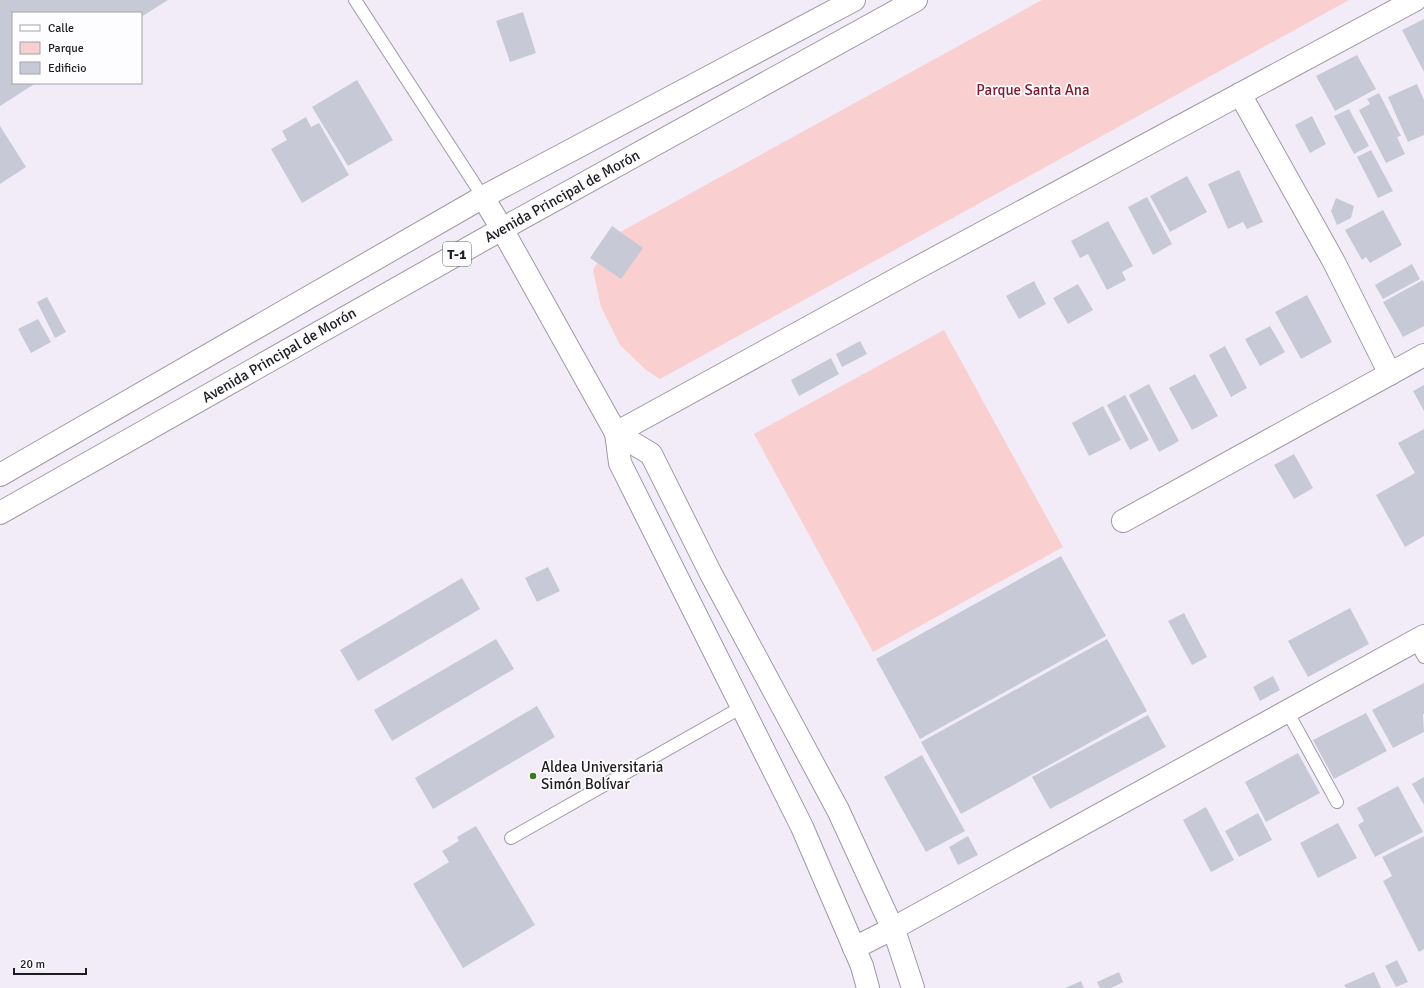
<svg xmlns="http://www.w3.org/2000/svg" width="1424" height="988" font-family="Signika,sans-serif">
  <rect width="100%" height="100%" fill="#f2ecf8"/>
  <!-- green -->
  <g fill="#f9cfd0">
    <polygon points="1042,0 1349,0 660,379 646,370 620,345 601,307 593,270 613,236"/>
    <polygon points="944,330 1063,547 873,652 754,434"/>
  </g>
  <!-- building -->
  <g fill="#c7cad6">
    <polygon points="0,0 168,0 141,17 141,13 13,13 13,83 36,83 0,106"/>
    <polygon points="523,12 536,53 510,62 496,21"/>
    <polygon points="1424,19 1424,72 1402,30"/>
    <polygon points="1357,55 1376,89 1335,111 1316,76"/>
    <polygon points="357,80 393,140 348,166 312,107"/>
    <polygon points="1417,84 1424,100 1424,135 1408,142 1388,97"/>
    <polygon points="1379,93 1401,136 1397,137 1405,154 1386,163 1359,110 1370,104 1367,99"/>
    <polygon points="1349,109 1369,146 1354,154 1334,116"/>
    <polygon points="1312,116 1326,144 1310,153 1295,125"/>
    <polygon points="306,117 311,127 319,123 349,175 302,203 271,149 287,140 282,131"/>
    <polygon points="0,126 26,167 0,184"/>
    <polygon points="1371,150 1393,191 1378,198 1357,157"/>
    <polygon points="1239,170 1263,222 1247,229 1243,222 1228,229 1208,184"/>
    <polygon points="1187,176 1207,212 1170,232 1150,196"/>
    <polygon points="1147,197 1172,244 1153,255 1128,207"/>
    <polygon points="1336,198 1354,206 1351,218 1337,225 1331,211"/>
    <polygon points="1383,210 1402,245 1370,263 1366,257 1362,260 1345,230"/>
    <polygon points="1108,221 1133,266 1122,272 1126,280 1107,290 1088,254 1080,258 1071,241"/>
    <polygon points="612,226 643,248 621,279 590,258"/>
    <polygon points="1412,264 1420,279 1383,299 1375,285"/>
    <polygon points="1423,280 1424,283 1424,326 1403,337 1383,302"/>
    <polygon points="1034,281 1046,304 1019,319 1006,296"/>
    <polygon points="1078,284 1093,310 1068,324 1053,298"/>
    <polygon points="1307,295 1332,342 1301,359 1275,312"/>
    <polygon points="47,297 66,332 55,338 37,302"/>
    <polygon points="38,319 51,342 31,353 18,329"/>
    <polygon points="1270,326 1285,352 1260,366 1245,339"/>
    <polygon points="860,341 867,354 842,367 836,354"/>
    <polygon points="1225,346 1247,388 1231,397 1209,355"/>
    <polygon points="831,358 839,374 799,396 791,380"/>
    <polygon points="1195,374 1218,416 1192,430 1169,388"/>
    <polygon points="1149,384 1179,441 1159,452 1129,395"/>
    <polygon points="1424,385 1424,411 1413,391"/>
    <polygon points="1125,395 1149,440 1130,450 1107,405"/>
    <polygon points="1103,406 1121,440 1089,456 1072,423"/>
    <polygon points="1424,429 1424,536 1405,547 1376,495 1415,473 1398,443"/>
    <polygon points="1294,454 1313,488 1294,499 1274,465"/>
    <polygon points="1061,556 1106,636 920,739 876,659"/>
    <polygon points="548,567 560,591 537,602 525,578"/>
    <polygon points="462,578 480,609 358,681 340,650"/>
    <polygon points="1350,608 1369,644 1308,677 1288,641"/>
    <polygon points="1184,613 1207,657 1192,665 1168,621"/>
    <polygon points="496,639 514,669 392,741 374,710"/>
    <polygon points="1107,639 1147,711 961,814 921,742"/>
    <polygon points="1273,676 1280,690 1260,701 1253,687"/>
    <polygon points="1424,683 1424,714 1423,714 1424,732 1393,748 1372,710"/>
    <polygon points="537,706 555,737 433,809 415,778"/>
    <polygon points="1366,713 1387,751 1334,779 1313,740"/>
    <polygon points="1148,715 1166,747 1050,809 1032,777"/>
    <polygon points="1298,753 1320,793 1266,822 1245,782"/>
    <polygon points="922,755 965,831 926,852 884,777"/>
    <polygon points="1424,777 1424,805 1412,784"/>
    <polygon points="1398,786 1423,832 1375,857 1358,825 1364,821 1357,808"/>
    <polygon points="1206,807 1234,860 1211,872 1183,820"/>
    <polygon points="1258,813 1272,840 1239,857 1225,831"/>
    <polygon points="1338,823 1357,858 1318,878 1300,843"/>
    <polygon points="476,826 535,925 463,968 413,884 449,862 442,851 459,841 457,837"/>
    <polygon points="968,836 978,855 958,865 949,847"/>
    <polygon points="1424,836 1424,949 1419,952 1383,881 1392,876 1382,857"/>
    <polygon points="1397,960 1408,982 1396,987 1385,966"/>
    <polygon points="1119,972 1123,982 1111,988 1100,988 1097,982"/>
    <polygon points="1374,972 1381,988 1346,988 1344,985"/>
    <polygon points="1081,981 1084,988 1065,988"/>
  </g>
  <g fill="none" stroke-linecap="round" stroke-linejoin="round">
    <!-- service casing -->
    <g stroke="#9e99a4" stroke-width="14">
      <g id="service">
        <polyline points="355,0 483,197"/>
        <polyline points="1415,641 1424,657"/>
        <polyline points="1287,711 1337,802"/>
        <polyline points="511,838 742,707"/>
      </g>
    </g>
    <!-- minor casing -->
    <g stroke="#9e99a4" stroke-width="24">
      <g id="minor">
        <polyline points="1240,94 1334,262 1390,374"/>
        <polyline points="483,197 502,229 616,433 620,463 802,827 862,966 868,988"/>
        <polyline points="616,433 915,269 1415,0"/>
        <polyline points="616,433 651,454 711,574 838,810 896,936 913,988"/>
        <polyline points="1123,521 1424,355"/>
        <polyline points="854,948 892,929 1424,636"/>
      </g>
    </g>
    <!-- primary casing -->
    <g stroke="#9e99a4" stroke-width="24">
      <g id="primary">
        <polyline points="0,475 483,197 854,0"/>
        <polyline points="0,513 502,229 916,0"/>
      </g>
    </g>
    <!-- service -->
    <use href="#service" stroke="#fff" stroke-width="12"/>
    <!-- minor -->
    <use href="#minor" stroke="#fff" stroke-width="22"/>
    <!-- primary -->
    <use href="#primary" stroke="#fff" stroke-width="22"/>
  </g>
  <!-- markers -->
  <circle fill="#3b7a18" stroke="#fdfcfe" stroke-width="1.5" cx="533" cy="776" r="4"/>
  <g text-anchor="middle" dominant-baseline="central" stroke-width="3.5" stroke-linejoin="round" paint-order="stroke">
    <!-- shield labels -->
    <rect fill="#fdfcfe" stroke="#615f63" stroke-width="1" x="443" y="242" width="28" height="24" rx="3"/>
    <g font-size="14" font-weight="bold" fill="#1e1c20">
      <text x="457" y="254">T-1</text>
    </g>
    <!-- park labels -->
    <g font-size="15" fill="#82182b" stroke="#fdfcfe">
      <text x="1033" y="90">Parque Santa Ana</text>
    </g>
    <!-- street labels -->
    <g font-size="15" fill="#1e1c20" stroke="#fdfcfe">
      <text transform="translate(562 196) rotate(-29)">Avenida Principal de Morón</text>
      <text transform="translate(279 355) rotate(-30)">Avenida Principal de Morón</text>
    </g>
    <!-- poi labels -->
    <g font-size="15" fill="#1e1c20" stroke="#fdfcfe" text-anchor="start">
      <text x="541" y="767">Aldea Universitaria<tspan x="541" dy="17">Simón Bolívar</tspan></text>
    </g>
  </g>
  <!-- legend -->
  <rect x="12" y="12" width="130" height="72" fill="#fdfcfe" stroke="#a4a2a5"/>
  <rect x="20" y="25" width="20" height="6" fill="#ffffff" stroke="#a4a2a5"/>
  <text x="48" y="32" font-size="12" fill="#1e1c20">Calle</text>
  <rect x="20" y="42" width="20" height="12" fill="#f9cfd0" stroke="#a4a2a5"/>
  <text x="48" y="52" font-size="12" fill="#1e1c20">Parque</text>
  <rect x="20" y="62" width="20" height="12" fill="#c7cad6" stroke="#a4a2a5"/>
  <text x="48" y="72" font-size="12" fill="#1e1c20">Edificio</text>
  <!-- scale -->
  <path d="M14 968v6h72v-6" fill="none" stroke="#1e1c20" stroke-width="2"/>
  <text x="20" y="968" font-size="12" fill="#1e1c20" stroke="#fdfcfe" stroke-width="3" paint-order="stroke">20 m</text>
</svg>
